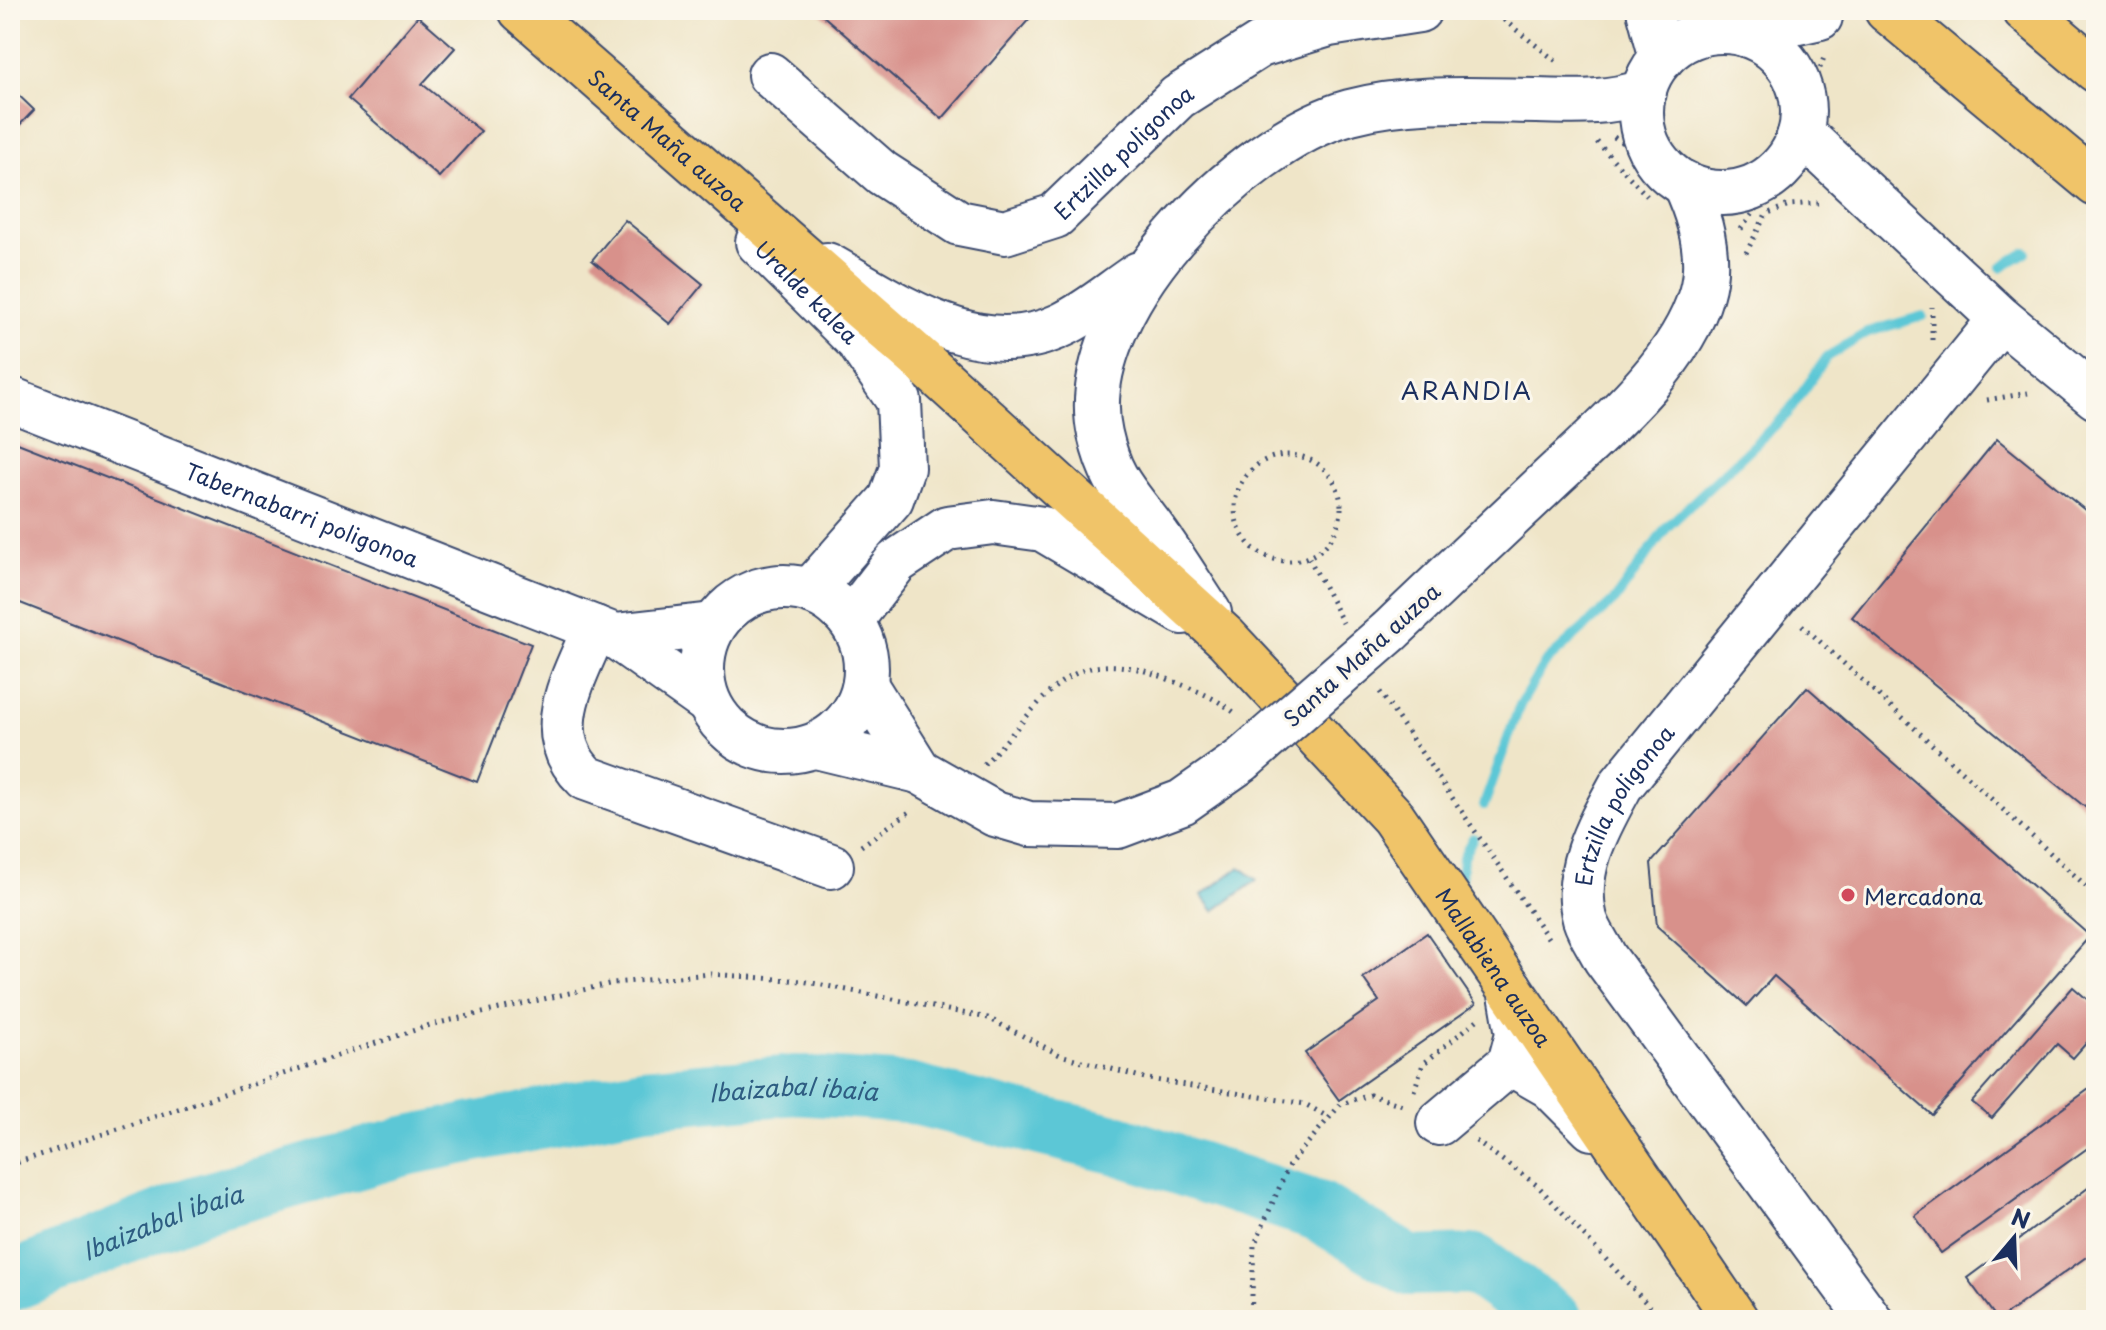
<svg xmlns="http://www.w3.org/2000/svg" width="2106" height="1330" font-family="'Playpen Sans',sans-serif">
  <rect width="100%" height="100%" fill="#fbf7ec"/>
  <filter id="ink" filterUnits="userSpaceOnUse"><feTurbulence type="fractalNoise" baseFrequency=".0125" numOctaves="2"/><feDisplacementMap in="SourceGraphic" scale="16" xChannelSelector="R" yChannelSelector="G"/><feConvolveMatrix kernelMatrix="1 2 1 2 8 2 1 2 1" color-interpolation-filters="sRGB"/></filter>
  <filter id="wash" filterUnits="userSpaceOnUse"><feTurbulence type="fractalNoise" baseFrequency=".006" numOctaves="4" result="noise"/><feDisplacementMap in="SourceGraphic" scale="32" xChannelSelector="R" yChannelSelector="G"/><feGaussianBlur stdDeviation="1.8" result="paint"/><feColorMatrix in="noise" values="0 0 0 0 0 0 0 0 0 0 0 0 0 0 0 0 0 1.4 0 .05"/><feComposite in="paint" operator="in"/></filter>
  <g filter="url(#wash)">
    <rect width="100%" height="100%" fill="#efe5c8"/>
    <!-- water -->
    <polygon fill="#5cc7d6" stroke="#3c7b9a" stroke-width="2" points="1240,867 1257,880 1214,911 1202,895"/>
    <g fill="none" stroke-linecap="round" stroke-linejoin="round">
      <!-- stream -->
      <g stroke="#5cc7d6" stroke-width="10">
        <polyline points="2001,267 2026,252"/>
        <polyline points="1484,805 1520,705 1545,663 1615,600 1667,527 1788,413 1827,357 1868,332 1923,316"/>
        <polyline points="1461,881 1463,857 1473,838"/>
      </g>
      <!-- river -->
      <path stroke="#5cc7d6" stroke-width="60" id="s1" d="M10 1282 197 1205 405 1146 644 1098 796 1085 907 1093 1118 1145 1318 1211 1410 1266 1475 1264 1553 1320"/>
    </g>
    <g id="blocks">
      <!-- building -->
      <g fill="#d8918b">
        <polygon points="822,10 1037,10 942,119 820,13"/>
        <polygon points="418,16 455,48 422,84 481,131 439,177 348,99"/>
        <polygon points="10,87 34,110 10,135"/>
        <polygon points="625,220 703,284 670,324 592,260"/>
        <polygon points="1997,439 2096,519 2096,816 1852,617"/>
        <polygon points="10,440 531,644 477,782 10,599"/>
        <polygon points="1807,687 2090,936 1932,1115 1774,976 1747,1006 1657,926 1651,863"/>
        <polygon points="1427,933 1476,1004 1339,1100 1305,1053 1379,1001 1363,978"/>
        <polygon points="2073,987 2096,1007 2096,1032 2073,1058 2057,1044 1992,1118 1972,1102"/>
        <polygon points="2096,1084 2096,1142 1941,1253 1915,1216"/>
        <polygon points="2096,1182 2096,1250 1998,1320 1967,1278"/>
      </g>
    </g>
  </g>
  <g filter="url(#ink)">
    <use href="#blocks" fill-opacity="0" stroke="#3b4a6e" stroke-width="2"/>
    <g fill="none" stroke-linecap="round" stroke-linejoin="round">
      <!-- minor casing -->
      <g stroke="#3b4a6e" stroke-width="48">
        <g id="minor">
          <polyline points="1649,10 1662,58"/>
          <circle cx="1722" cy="112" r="81"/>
          <polyline points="1744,34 1820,17"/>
          <path id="s2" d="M770 75 882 173 959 223 1005 232 1055 216 1178 97 1260 45 1329 24 1419 10"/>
          <polyline points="1799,137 1812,143 2001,319 2096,397"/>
          <path id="s3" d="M758 242 858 341 899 401 902 468 891 499 810 591"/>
          <path d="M827 265C897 304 979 365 1062 325 1091 311 1113 291 1139 274"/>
          <path id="s4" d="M10 399 615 636 708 702"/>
          <circle cx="784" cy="669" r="82"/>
          <path d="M1209 613C1191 586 1174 558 1155 532 1128 494 1111 483 1100 434 1072 312 1241 142 1350 112 1411 96 1474 100 1536 101 1575 102 1607 104 1644 92"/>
          <polyline points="851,620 896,562 947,528 993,522 1043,529 1183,612"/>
          <path d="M595 628C574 679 539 733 586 778L831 866"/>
          <path d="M1390 631C1440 583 1490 536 1540 489 1594 437 1680 368 1701 294 1712 257 1700 217 1684 183"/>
          <polyline points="615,636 713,625"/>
          <polyline points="865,685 919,771 995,814 1029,824 1118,826 1182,802 1242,760"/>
          <polyline points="816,746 919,771"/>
          <polyline points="1510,1063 1550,1086 1592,1128"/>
          <polyline points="1439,1123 1510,1063 1518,1034 1510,988"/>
          <path id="s5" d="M1870 1320 1605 958C1599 946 1589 932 1585 919 1572 871 1599 825 1621 785L2001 319"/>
        </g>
      </g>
      <!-- highway casing -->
      <g stroke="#3b4a6e" stroke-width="48">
        <g id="highway">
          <path id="s6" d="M521 10 921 360 1226 638 1393 817 1736 1320"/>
          <polyline points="1887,10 2096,184"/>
          <polyline points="2025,10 2096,70"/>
        </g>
      </g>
      <!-- path -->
      <g stroke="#3b4a6e" stroke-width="5" stroke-dasharray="2 6" stroke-linecap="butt">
        <polyline points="1491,10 1556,61"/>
        <polyline points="1697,10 1713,14"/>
        <polyline points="1803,61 1814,84 1816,104"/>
        <polyline points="1814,83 1825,55"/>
        <polyline points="1629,134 1647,171"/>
        <polyline points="1614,137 1635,152"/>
        <polyline points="1597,142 1647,196"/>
        <path d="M1733 209C1756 205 1776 194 1793 176"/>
        <polyline points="1741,229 1761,203"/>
        <polyline points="1746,253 1766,214 1789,205 1818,203"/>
        <polyline points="1932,340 1932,307"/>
        <polyline points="1987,400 2028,393"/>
        <circle cx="1288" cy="508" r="53"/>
        <polyline points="1309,558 1343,623"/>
        <polyline points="1802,625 2096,895"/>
        <polyline points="1380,692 1548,938"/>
        <path d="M984 764C1047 702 1065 636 1170 680 1193 689 1217 698 1236 714"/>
        <polyline points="861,846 912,810"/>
        <polyline points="1414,1091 1423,1064 1477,1020"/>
        <polyline points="1476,1141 1538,1186 1662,1320"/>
        <polyline points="10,1165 430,1025 613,983 711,974 802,981 988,1018 1060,1055 1148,1079 1305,1104 1328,1117"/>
        <polyline points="1251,1320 1254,1246 1289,1165 1341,1104 1370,1095 1406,1106"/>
      </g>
      <!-- minor -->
      <use href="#minor" stroke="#fff" stroke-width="44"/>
      <!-- highway -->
      <use href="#highway" stroke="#f0c469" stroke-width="44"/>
      <!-- minor-bridge casing -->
      <g stroke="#3b4a6e" stroke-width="48" stroke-linecap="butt">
        <polyline id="minor-bridge" points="1242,760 1390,631"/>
      </g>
      <!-- minor-bridge -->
      <use href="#minor-bridge" stroke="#fff" stroke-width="44"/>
    </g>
  </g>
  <!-- markers -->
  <circle fill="#d1495b" stroke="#fbf7ec" stroke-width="3" cx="1848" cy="895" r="8"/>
  <g text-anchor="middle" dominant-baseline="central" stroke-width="6" stroke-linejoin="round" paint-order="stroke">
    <!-- street labels -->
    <g font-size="22" fill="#1b2f5e" stroke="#fbf7ec">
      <text stroke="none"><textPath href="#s6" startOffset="196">Santa Maña auzoa</textPath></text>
      <text stroke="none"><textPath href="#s2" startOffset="434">Ertzilla poligonoa</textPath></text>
      <text stroke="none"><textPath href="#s3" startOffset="70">Uralde kalea</textPath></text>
      <text stroke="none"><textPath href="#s4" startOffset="314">Tabernabarri poligonoa</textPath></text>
      <text transform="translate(1361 654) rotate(-42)">Santa Maña auzoa</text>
      <text stroke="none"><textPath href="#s5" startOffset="618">Ertzilla poligonoa</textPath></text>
      <text stroke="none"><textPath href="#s6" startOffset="1370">Mallabiena auzoa</textPath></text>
    </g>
    <!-- poi labels -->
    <g font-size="22" fill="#1b2f5e" stroke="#fbf7ec" text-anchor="start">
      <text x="1864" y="895">Mercadona</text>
    </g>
    <!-- neighbourhood labels -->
    <g font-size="24" letter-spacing="2" fill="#1b2f5e" stroke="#fbf7ec">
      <text x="1467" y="390">ARANDIA</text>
    </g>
    <!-- water labels -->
    <g font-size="24" font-style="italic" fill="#2e5d82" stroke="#fbf7ec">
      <text stroke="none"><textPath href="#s1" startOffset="812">Ibaizabal ibaia</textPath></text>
      <text stroke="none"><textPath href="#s1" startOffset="164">Ibaizabal ibaia</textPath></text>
    </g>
  </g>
  <!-- margin -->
  <rect width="2106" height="1330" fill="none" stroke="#fbf7ec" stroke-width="40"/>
  <!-- north arrow -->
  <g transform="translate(2014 1238) rotate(19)" stroke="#fbf7ec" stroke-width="6" paint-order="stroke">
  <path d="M0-6L14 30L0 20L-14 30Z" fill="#1b2f5e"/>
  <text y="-12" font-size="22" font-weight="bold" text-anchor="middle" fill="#1b2f5e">N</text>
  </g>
</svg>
